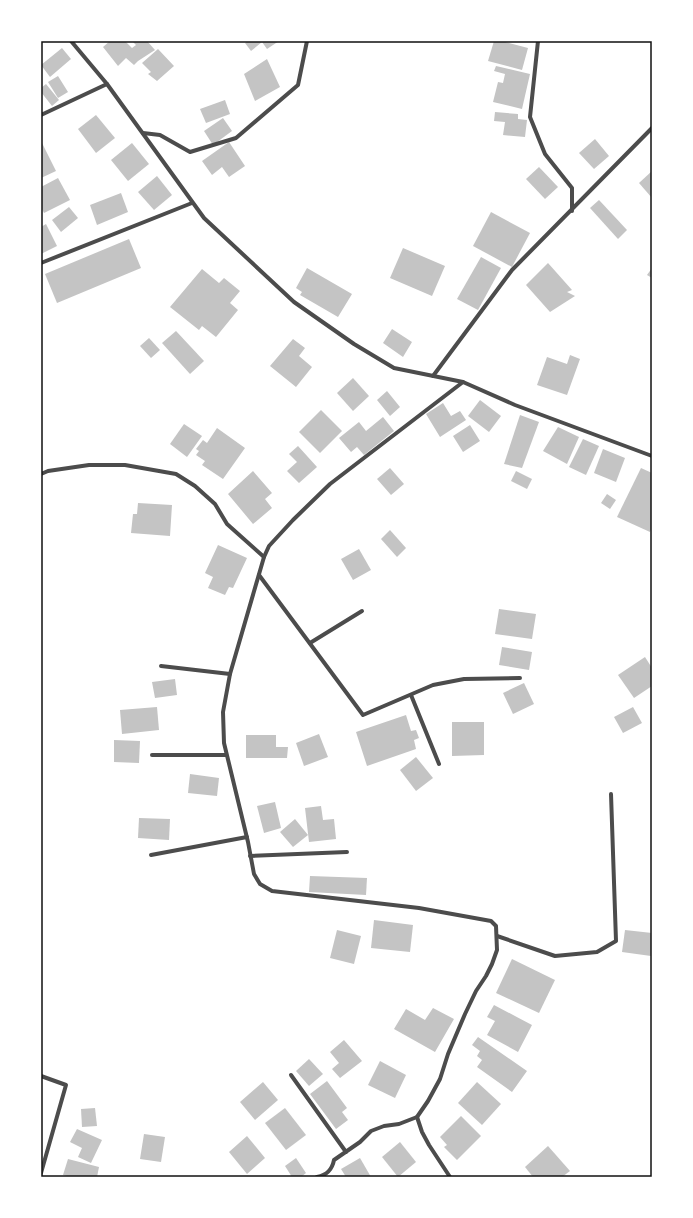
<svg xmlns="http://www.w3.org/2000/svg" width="693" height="1218" font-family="'Exo 2',sans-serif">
  <rect width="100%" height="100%" fill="#fff"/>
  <!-- building -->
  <g fill="#c4c4c4">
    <polygon points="110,41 125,41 132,48 136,45 132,41 147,41 155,50 138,61 134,65 126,58 118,66 103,47"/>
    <polygon points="248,41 279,41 267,49 262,42 251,51 245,43"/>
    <polygon points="494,41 501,41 528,48 522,70 488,61"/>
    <polygon points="62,48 71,59 50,77 41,65"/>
    <polygon points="158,49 174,66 157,81 148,74 151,72 142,63"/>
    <polygon points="267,59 280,87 255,101 244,74"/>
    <polygon points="496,66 530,74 522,109 493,102 498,82 503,83 505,74 494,71"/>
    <polygon points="58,76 68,92 58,98 48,82"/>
    <polygon points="46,84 59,100 52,106 41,92 41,88"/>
    <polygon points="225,100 230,114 206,123 200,109"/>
    <polygon points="495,112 518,114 518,119 527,120 525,137 503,135 505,122 494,121"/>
    <polygon points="96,115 115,138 96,153 78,129"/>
    <polygon points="223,118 232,131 213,145 204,131"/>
    <polygon points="595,139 609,156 594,169 579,153"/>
    <polygon points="41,141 56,171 41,178"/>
    <polygon points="229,142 245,166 229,177 222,167 212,175 202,161"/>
    <polygon points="132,143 149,164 128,181 111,160"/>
    <polygon points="539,167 558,187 545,199 526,179"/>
    <polygon points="652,171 652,198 639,183"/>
    <polygon points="157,176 172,195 154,210 138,192"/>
    <polygon points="58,178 70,200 44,213 41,207 41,187"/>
    <polygon points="121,193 128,212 97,225 90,205"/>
    <polygon points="599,200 627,230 618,239 590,208"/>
    <polygon points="69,207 78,218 61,232 52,220"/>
    <polygon points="491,212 530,233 512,267 473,246"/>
    <polygon points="46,224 57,246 41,254 41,227"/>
    <polygon points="129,239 141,268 57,303 45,274"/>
    <polygon points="403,248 445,266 432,296 390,278"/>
    <polygon points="481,257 501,268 478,310 457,299"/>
    <polygon points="548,263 572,290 567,292 575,296 550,312 526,285"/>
    <polygon points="307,268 352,294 338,317 300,295 302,292 296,288"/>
    <polygon points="652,268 652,278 647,275"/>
    <polygon points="202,269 219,283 224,278 240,291 230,303 238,310 216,337 202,326 199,330 170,307"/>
    <polygon points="392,329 412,342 403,357 383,343"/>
    <polygon points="176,331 204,361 190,374 162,343"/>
    <polygon points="149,338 160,350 151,358 140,346"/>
    <polygon points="293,339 305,348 299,356 312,367 296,387 270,366"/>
    <polygon points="570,355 580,359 567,395 537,385 547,357 567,364"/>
    <polygon points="353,378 369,396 353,411 337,393"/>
    <polygon points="387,391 400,407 390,416 377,400"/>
    <polygon points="480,400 501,416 489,432 468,416"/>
    <polygon points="443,403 451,416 460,411 466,420 440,437 426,414"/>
    <polygon points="321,410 342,431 320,453 299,432"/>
    <polygon points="520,415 539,422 522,468 504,464"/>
    <polygon points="383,417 394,431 364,455 357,447 351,452 339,438 359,422 366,431"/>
    <polygon points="184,424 202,436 187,457 170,444"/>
    <polygon points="470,425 480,441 463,452 453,436"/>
    <polygon points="558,427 579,437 567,464 543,451"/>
    <polygon points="217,428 245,448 223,479 202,465 205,461 196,455 199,451 196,449 203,440 207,443"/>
    <polygon points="583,439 599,446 586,475 569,467"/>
    <polygon points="298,446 317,467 299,483 287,471 297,462 289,454"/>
    <polygon points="603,449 625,458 616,482 594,473"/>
    <polygon points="390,468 404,484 391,495 377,479"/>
    <polygon points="641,468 652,473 652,527 650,532 617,517"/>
    <polygon points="253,471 272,493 265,499 272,508 253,524 228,494"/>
    <polygon points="516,471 532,479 527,489 511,481"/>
    <polygon points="607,494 616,500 610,509 601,503"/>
    <polygon points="138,503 172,505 170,536 131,533 133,514 137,514"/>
    <polygon points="390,530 406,548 397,557 381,539"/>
    <polygon points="218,545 247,558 233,588 229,587 225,595 208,588 213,577 205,573"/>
    <polygon points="359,549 371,570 353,580 341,559"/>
    <polygon points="499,609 536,614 532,639 495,634"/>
    <polygon points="502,647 532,652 529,670 499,665"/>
    <polygon points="645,657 652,668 652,686 634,698 618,675"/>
    <polygon points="175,679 177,695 155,698 152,682"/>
    <polygon points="524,683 534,704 513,714 503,693"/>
    <polygon points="157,707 159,730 122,734 120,710"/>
    <polygon points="633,707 642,723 623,733 614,717"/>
    <polygon points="406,715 411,731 416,730 419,738 414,740 416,749 367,766 356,732"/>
    <polygon points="452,722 484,722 484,755 452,756"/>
    <polygon points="319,734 328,757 304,766 296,743"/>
    <polygon points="246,735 276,735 276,747 288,747 287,758 246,758"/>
    <polygon points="114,740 140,741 139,763 114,762"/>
    <polygon points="416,757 433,778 416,791 400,770"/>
    <polygon points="190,774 219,778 217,796 188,793"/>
    <polygon points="275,802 281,828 264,833 257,806"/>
    <polygon points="321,806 323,820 334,819 336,839 309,842 305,808"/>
    <polygon points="139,818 170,819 169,840 138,838"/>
    <polygon points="295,819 308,835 293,847 280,832"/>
    <polygon points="310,876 367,878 366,895 309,892"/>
    <polygon points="374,920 413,925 410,952 371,948"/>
    <polygon points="337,930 361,936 354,964 330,958"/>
    <polygon points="625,930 652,933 651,956 622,952"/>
    <polygon points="512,959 555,980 539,1013 496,993"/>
    <polygon points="494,1005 532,1025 518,1052 487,1035 495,1021 487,1017"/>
    <polygon points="433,1008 454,1019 435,1052 394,1029 406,1009 425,1020"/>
    <polygon points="478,1037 527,1071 512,1092 477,1067 482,1060 477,1056 480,1051 472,1045"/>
    <polygon points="344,1040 362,1061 340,1078 332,1069 339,1063 330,1052"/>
    <polygon points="309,1059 323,1074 309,1086 296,1071"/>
    <polygon points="380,1061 406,1075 395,1098 368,1085"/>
    <polygon points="327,1081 347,1108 342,1112 348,1120 336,1129 310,1094"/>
    <polygon points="263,1082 278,1100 255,1120 240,1102"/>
    <polygon points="477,1082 501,1104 482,1125 458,1103"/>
    <polygon points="95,1108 97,1126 82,1127 81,1109"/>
    <polygon points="285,1108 306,1135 286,1150 265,1123"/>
    <polygon points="461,1116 481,1136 457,1160 444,1147 447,1145 440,1137"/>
    <polygon points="77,1129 102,1140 91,1163 78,1157 82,1148 70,1142"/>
    <polygon points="144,1134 165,1137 161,1162 140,1159"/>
    <polygon points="247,1136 265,1158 247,1174 229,1152"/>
    <polygon points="400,1142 416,1162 398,1177 382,1157"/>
    <polygon points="548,1146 570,1171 562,1177 533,1177 525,1167"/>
    <polygon points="296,1158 306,1173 301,1177 292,1177 285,1166"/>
    <polygon points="360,1158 371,1177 346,1177 341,1169"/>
    <polygon points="68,1159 99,1167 97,1177 70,1177 63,1175"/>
  </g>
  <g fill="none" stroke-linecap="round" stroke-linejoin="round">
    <!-- minor -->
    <g stroke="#4c4c4c" stroke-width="4">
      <polyline points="71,41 107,84 204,218 294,302 354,344 394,368 463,382 515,405 652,456"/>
      <polyline points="538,41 530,117 545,154 572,188 572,211"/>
      <polyline points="41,115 107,84"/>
      <polyline points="143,133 160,135 190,152 236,138 298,85 307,41"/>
      <polyline points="41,263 192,203"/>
      <polyline points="433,376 512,270 652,128"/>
      <polyline points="41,474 48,471 89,465 125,465 176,474 195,486 215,504 227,524 264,557"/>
      <polyline points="259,575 363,715 433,685 464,679 520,678"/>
      <polyline points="310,643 362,611"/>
      <polyline points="161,666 230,674"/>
      <polyline points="411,695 439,764"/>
      <polyline points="152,755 226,755"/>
      <polyline points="151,855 247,837"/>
      <polyline points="250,856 347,852"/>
      <polyline points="497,936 555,956 597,952 616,941 611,794"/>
      <polyline points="291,1075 346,1152"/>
      <polyline points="41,1076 66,1085 41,1173"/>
      <polyline points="417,1117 422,1132 429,1145 450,1177"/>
      <path d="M317 1177C327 1175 332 1170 334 1160L360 1142 371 1131 384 1126 399 1124 417 1117 428 1101 440 1079 448 1054 465 1014 476 991 486 976 492 964 497 950 496 926 491 921 419 908 272 891 260 884 254 874 248 842 224 743 223 712 230 674 264 557 269 546 293 520 330 484 463 382"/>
    </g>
  </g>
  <!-- border -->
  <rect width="693" height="1218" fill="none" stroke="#ffffff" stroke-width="84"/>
  <rect x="42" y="42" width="609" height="1134" fill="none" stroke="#111" stroke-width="1.5"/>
</svg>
